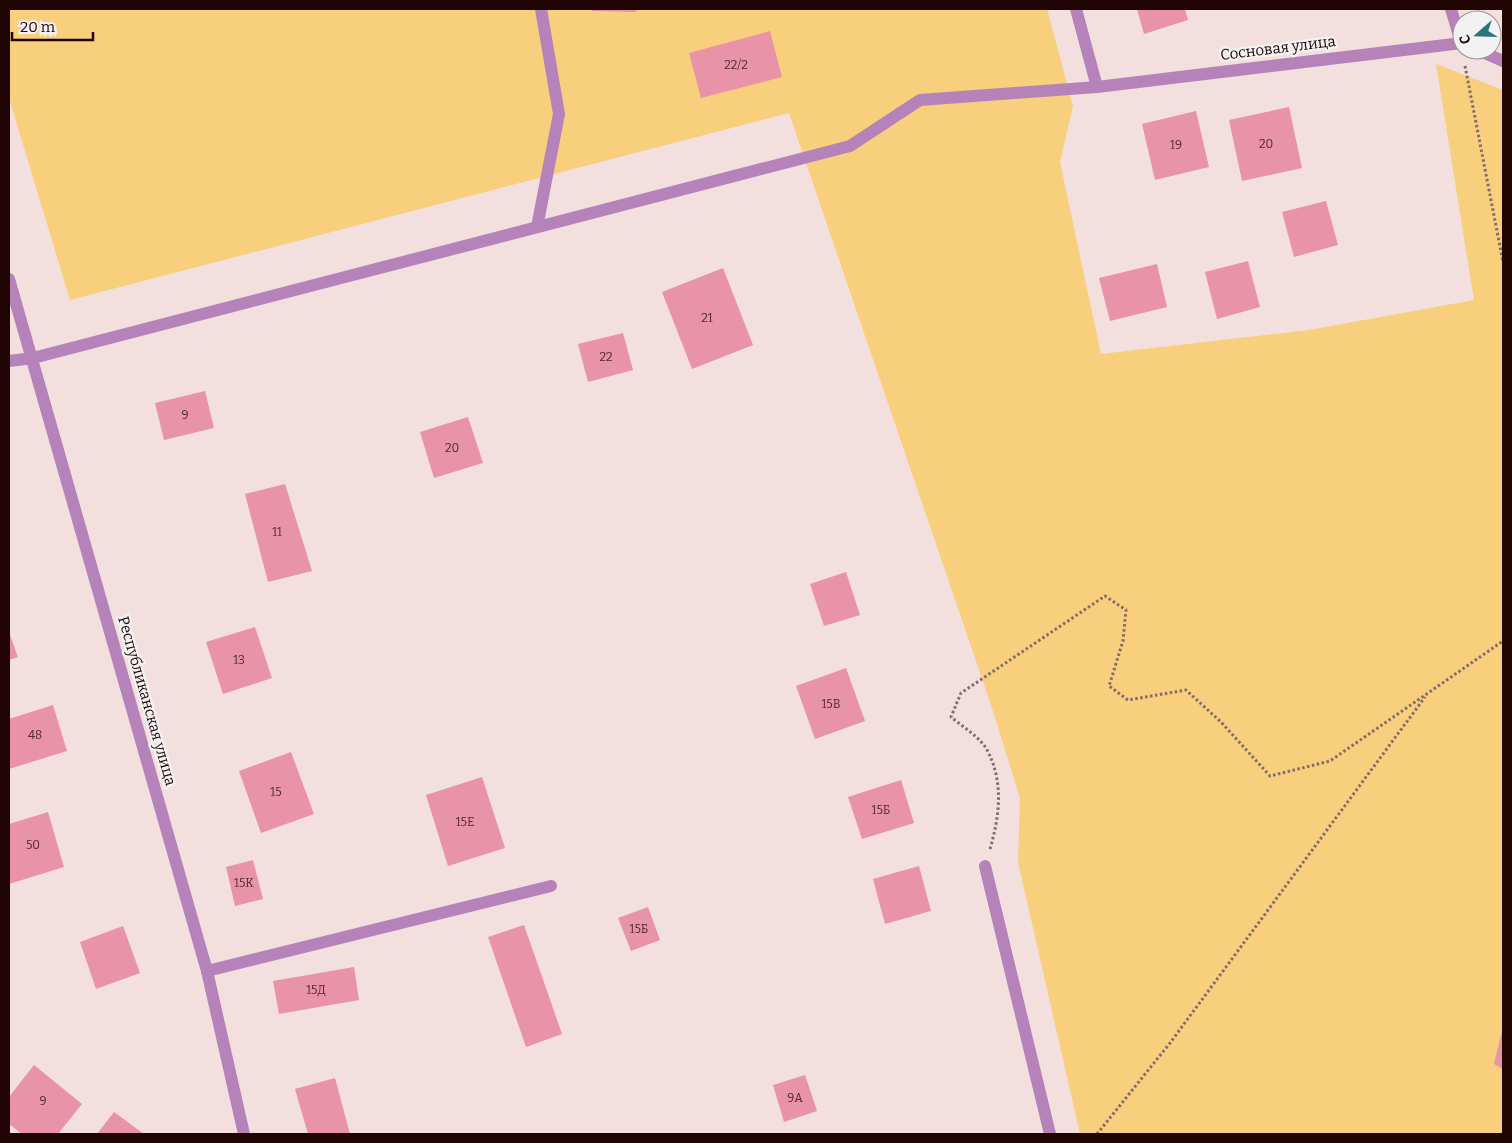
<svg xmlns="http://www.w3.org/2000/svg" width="1512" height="1143" font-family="Bitter,serif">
  <rect width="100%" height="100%" fill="#f2dfde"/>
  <!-- green -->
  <polygon fill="#f8cf7c" points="9,9 1047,9 1073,106 1060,162 1101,354 1309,330 1474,300 1436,64 1503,90 1503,1134 1080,1134 1018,862 1020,798 992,708 789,113 70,300 9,98"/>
  <!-- building -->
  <g fill="#e893a8">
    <polygon points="592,9 636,9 636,12 592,11"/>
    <polygon points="1137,9 1185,9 1188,20 1144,34"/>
    <polygon points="770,31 782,77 701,98 689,53"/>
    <polygon points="1289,107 1302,168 1242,181 1229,120"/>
    <polygon points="1196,111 1209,167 1155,180 1142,124"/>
    <polygon points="1326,201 1338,245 1294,257 1282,212"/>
    <polygon points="1248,261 1260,307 1217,319 1205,272"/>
    <polygon points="1157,264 1167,307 1110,321 1099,278"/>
    <polygon points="723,268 753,345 692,369 662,292"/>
    <polygon points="623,333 633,370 588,382 578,344"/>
    <polygon points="205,391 214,428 164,440 155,403"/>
    <polygon points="468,417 483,463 434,478 420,432"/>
    <polygon points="285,484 312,571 268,582 245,494"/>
    <polygon points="846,572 860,615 824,626 810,584"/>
    <polygon points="255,627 272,678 223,694 206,642"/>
    <polygon points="9,632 18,657 9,660"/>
    <polygon points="846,668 865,721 815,739 796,686"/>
    <polygon points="53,705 67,751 9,769 9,719"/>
    <polygon points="291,752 314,814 261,833 239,771"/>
    <polygon points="482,777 505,848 448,866 426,795"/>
    <polygon points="901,780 914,823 862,839 848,797"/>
    <polygon points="48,812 64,867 9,884 9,824"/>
    <polygon points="253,860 263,899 235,906 226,867"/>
    <polygon points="919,866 931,911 885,924 873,879"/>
    <polygon points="648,907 660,940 631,951 618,918"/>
    <polygon points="524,925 562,1034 526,1047 488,937"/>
    <polygon points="123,926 140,973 96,989 80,942"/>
    <polygon points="354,967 359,1000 279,1014 273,981"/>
    <polygon points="1503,1027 1503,1069 1494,1064"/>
    <polygon points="34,1065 82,1104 58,1134 22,1134 9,1124 9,1097"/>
    <polygon points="805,1075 817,1111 784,1122 773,1085"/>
    <polygon points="335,1078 350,1134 308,1134 295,1089"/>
    <polygon points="114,1112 144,1134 97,1134"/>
  </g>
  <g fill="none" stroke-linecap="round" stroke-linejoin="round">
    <!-- path -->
    <g stroke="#846b6b" stroke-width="3" stroke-dasharray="2.5 2.5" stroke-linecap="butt">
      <polyline points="1465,66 1503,262"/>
      <path d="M990 849C1000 815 1004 780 986 748 979 737 962 726 951 717L961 693 1105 596 1126 610 1123 641 1109 686 1128 700 1186 690 1221 722 1270 776 1330 761 1503 641"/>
      <polyline points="1097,1134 1170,1043 1425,697"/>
    </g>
    <!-- street -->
    <g stroke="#b583ba" stroke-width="12">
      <polyline points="1076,9 1097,87"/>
      <polyline points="1451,9 1461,42"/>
      <polyline points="1478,50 1503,61"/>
      <polyline points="537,227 559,114 541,9"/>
      <polyline points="9,279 207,971 244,1134"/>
      <polyline points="9,361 33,358 850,146 920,100 1097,87 1462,43"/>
      <polyline points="985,866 1050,1134"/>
      <polyline points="207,971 551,886"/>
    </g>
  </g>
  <g text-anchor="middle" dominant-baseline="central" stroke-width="5" stroke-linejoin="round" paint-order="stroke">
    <!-- number labels -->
    <g font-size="12" fill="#53282d">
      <text x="736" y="65">22/2</text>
      <text x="1266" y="144">20</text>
      <text x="1176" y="145">19</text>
      <text x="707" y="318">21</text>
      <text x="606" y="357">22</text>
      <text x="185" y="415">9</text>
      <text x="452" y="448">20</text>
      <text x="277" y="532">11</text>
      <text x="239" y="660">13</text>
      <text x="831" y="704">15В</text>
      <text x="35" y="735">48</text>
      <text x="276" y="792">15</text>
      <text x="881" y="810">15Б</text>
      <text x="465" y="822">15Е</text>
      <text x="33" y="845">50</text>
      <text x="244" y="883">15К</text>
      <text x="639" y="929">15Б</text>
      <text x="316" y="990">15Д</text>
      <text x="795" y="1098">9А</text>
      <text x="43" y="1101">9</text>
    </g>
    <!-- street labels -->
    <g font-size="15" fill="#210404" stroke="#f1f2f1">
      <text transform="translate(1278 48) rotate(-7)">Сосновая улица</text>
      <text transform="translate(147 701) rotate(74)">Республиканская улица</text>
    </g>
  </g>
  <!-- border -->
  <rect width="1512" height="1143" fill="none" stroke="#210404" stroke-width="20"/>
  <!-- north arrow -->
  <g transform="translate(1477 35) rotate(250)"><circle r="24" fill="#f1f2f1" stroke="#9e9392"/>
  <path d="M0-4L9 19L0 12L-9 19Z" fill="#2b757b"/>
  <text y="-8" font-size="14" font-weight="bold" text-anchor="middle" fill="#210404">С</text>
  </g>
  <!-- scale -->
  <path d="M12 32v8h81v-8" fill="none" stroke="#210404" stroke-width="2.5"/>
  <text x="20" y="32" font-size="15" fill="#210404" stroke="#f1f2f1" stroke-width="4" paint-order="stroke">20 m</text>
</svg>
